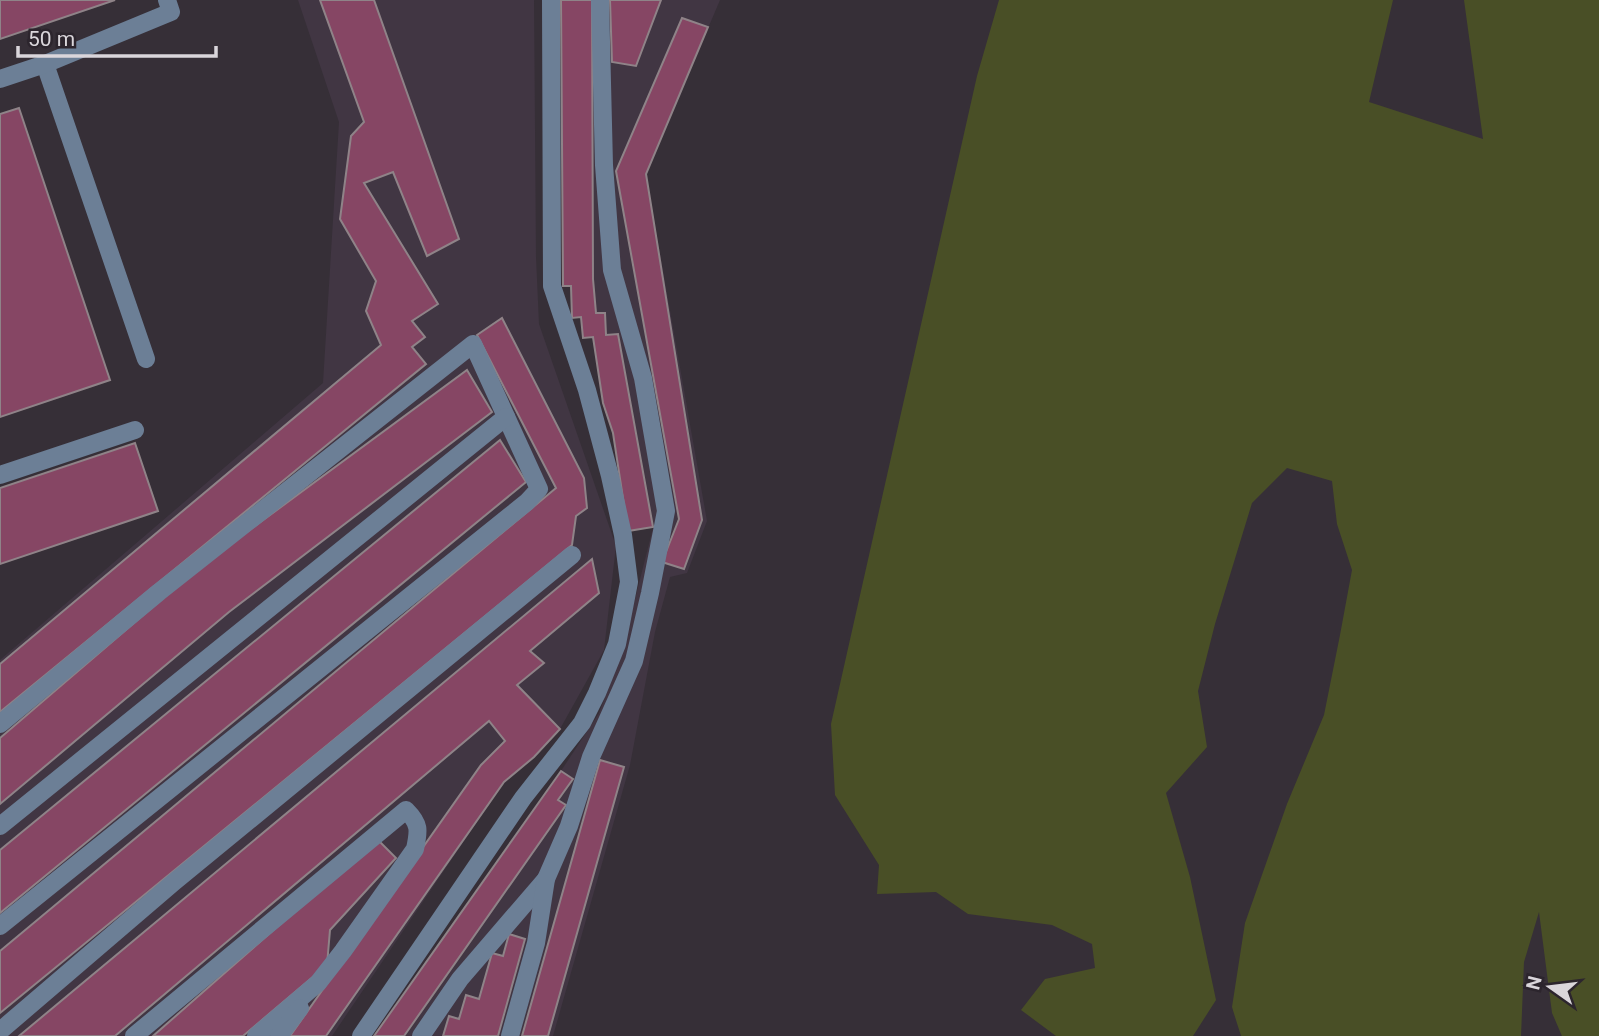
<svg xmlns="http://www.w3.org/2000/svg" width="1599" height="1036" font-family="Roboto,sans-serif">
  <rect width="100%" height="100%" fill="#362f37"/>
  <!-- built -->
  <g fill="#413643">
    <polygon points="298,0 534,0 536,257 539,324 616,546 604,650 560,729 534,757 504,782 332,1036 0,1036 0,660 323,383 339,122"/>
    <polygon points="561,0 720,0 646,174 707,521 687,573 670,577 655,632 630,765 553,1036 374,1036 561,771 599,713 620,658 653,528 628,531 613,433 603,403 593,338 583,338 581,318 572,318 571,286 563,286"/>
  </g>
  <!-- green -->
  <polygon fill="#494f26" points="999,0 1393,0 1369,102 1483,139 1464,0 1599,0 1599,1036 1562,1036 1552,1013 1539,912 1524,962 1521,1036 1241,1036 1232,1007 1245,923 1287,804 1324,715 1340,635 1352,570 1337,524 1332,481 1287,468 1252,503 1215,624 1198,691 1207,747 1166,793 1190,877 1216,1000 1193,1036 1056,1036 1021,1010 1045,979 1095,968 1092,944 1052,925 968,914 936,892 877,894 879,865 835,795 831,724 977,76"/>
  <!-- building -->
  <g fill="#864664" stroke="#8f8388" stroke-width="2">
    <polygon points="0,0 115,0 0,39"/>
    <polygon points="320,0 374,0 459,239 427,256 393,172 364,183 438,304 412,321 425,337 412,347 426,364 0,712 0,664 381,345 366,311 376,281 340,219 351,136 364,122"/>
    <polygon points="561,0 592,0 593,279 596,313 605,313 606,335 618,334 653,527 628,531 613,433 603,403 593,337 583,338 581,317 572,318 571,286 563,286"/>
    <polygon points="610,0 661,0 636,66 612,62"/>
    <polygon points="682,18 708,27 646,174 702,520 684,569 662,562 679,519 616,171"/>
    <polygon points="19,108 110,380 0,417 0,114"/>
    <polygon points="502,318 584,478 587,508 576,516 572,545 0,1013 0,951 556,488 477,335"/>
    <polygon points="467,370 492,412 229,612 0,804 0,738 198,568"/>
    <polygon points="500,440 526,482 0,913 0,850"/>
    <polygon points="135,443 158,511 0,564 0,488"/>
    <polygon points="592,559 599,593 530,651 544,663 517,685 560,729 534,757 504,782 326,1036 290,1036 481,765 505,741 489,721 115,1036 19,1036"/>
    <polygon points="600,760 624,767 548,1036 522,1036"/>
    <polygon points="561,771 573,779 558,800 566,805 404,1036 374,1036"/>
    <polygon points="377,839 396,858 330,930 327,965 243,1036 153,1036"/>
    <polygon points="509,934 525,939 498,1036 443,1036 449,1016 459,1019 466,995 479,999 492,953 503,956"/>
  </g>
  <g fill="none" stroke-linecap="round" stroke-linejoin="round">
    <!-- minor -->
    <g stroke="#6c7f96" stroke-width="18">
      <polyline points="45,64 146,359"/>
      <polyline points="0,79 45,64 171,12 167,0"/>
      <polyline points="0,475 135,430"/>
      <polyline points="0,724 159,592 473,344 539,489 527,502 0,926"/>
      <polyline points="0,826 506,417"/>
      <polyline points="0,1031 174,882 572,555"/>
      <path d="M134 1036 406 810C420 824 419 830 415 849L343 951 318 983 256 1036"/>
      <polyline points="279,1036 300,1008"/>
      <polyline points="361,1036 523,798 582,723 597,693 617,644 629,582 623,535 610,476 587,390 552,286 551,0"/>
      <polyline points="421,1036 460,979 546,879"/>
      <polyline points="510,1036 536,943 546,879 569,826 591,757 634,661 650,593 666,511 643,378 612,270 604,165 600,0"/>
    </g>
  </g>
  <!-- north arrow -->
  <g transform="translate(1550 987) rotate(284)" stroke="#2c252d" stroke-width="5" paint-order="stroke">
  <path d="M0-5L12 26L0 18L-12 26Z" fill="#dad6db"/>
  <text y="-10" font-size="19" font-weight="bold" text-anchor="middle" fill="#dad6db">N</text>
  </g>
  <!-- scale -->
  <path d="M18 46v10h198v-10" fill="none" stroke="#dad6db" stroke-width="3.5"/>
  <text x="28" y="46" font-size="21" fill="#dad6db" stroke="#2c252d" stroke-width="5" paint-order="stroke">50 m</text>
</svg>
